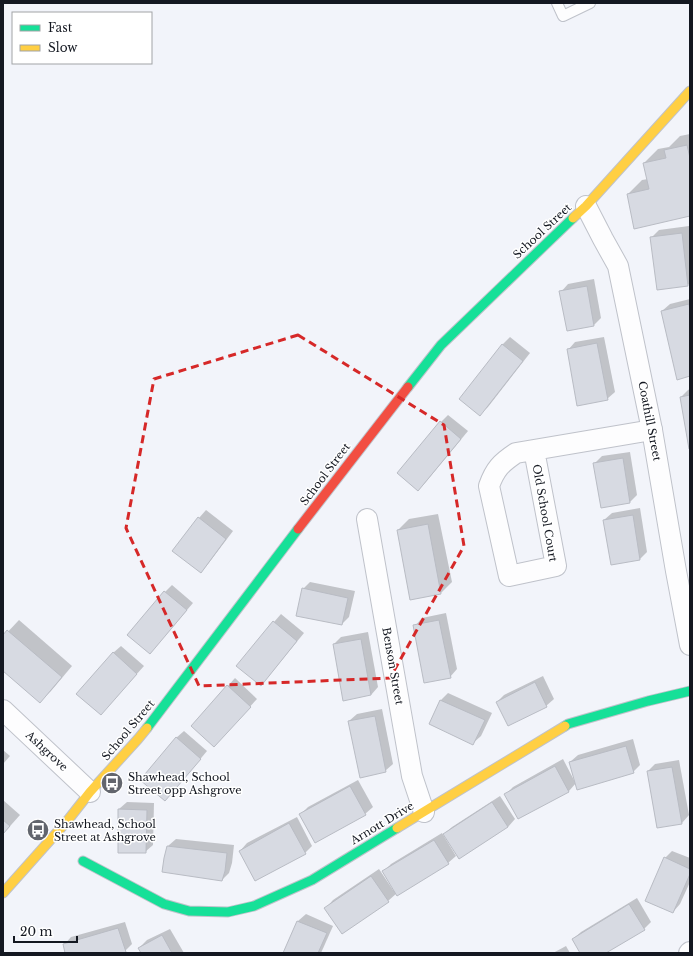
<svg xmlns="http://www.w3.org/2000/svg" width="693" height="956" font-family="'Libre Baskerville',serif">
  <rect width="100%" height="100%" fill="#f2f4fa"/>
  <!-- shadow -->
  <g fill="#0003">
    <polygon points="690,134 690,215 628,194 642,180 648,179 644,163 658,149 669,147 680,136"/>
    <polygon points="689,226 690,236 690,283 688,285 652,237 659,230"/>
    <polygon points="594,279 601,318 594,325 561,292 568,284"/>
    <polygon points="690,299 690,375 662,311 670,304"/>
    <polygon points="510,337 530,353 488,407 480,414 502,345"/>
    <polygon points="604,337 615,392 607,399 568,350 575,342"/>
    <polygon points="690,389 690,448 681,397 688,390"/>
    <polygon points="448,415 468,431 425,483 418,490 441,422"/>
    <polygon points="630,452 637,495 630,502 594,464 602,456"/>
    <polygon points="640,508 647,552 640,559 604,520 612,513"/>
    <polygon points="206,510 233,531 208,564 201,572 199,518"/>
    <polygon points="438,514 452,582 441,593 398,530 409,519"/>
    <polygon points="310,582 355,591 349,617 342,624 303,589"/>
    <polygon points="172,585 193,603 157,645 165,592"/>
    <polygon points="446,613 457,669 450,677 415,626 422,618"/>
    <polygon points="281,614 304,633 268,677 238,666 274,622"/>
    <polygon points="19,620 72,666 51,691 40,701 3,670 3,637"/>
    <polygon points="368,632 378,687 371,695 334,644 341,637"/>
    <polygon points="121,646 144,666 108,706 113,653"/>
    <polygon points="543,676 554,699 546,706 497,702 504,695"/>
    <polygon points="235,678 257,699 222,738 192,726"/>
    <polygon points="448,693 492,713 481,736 473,743 430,723 441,700"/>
    <polygon points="382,709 393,764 385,771 349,721 357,714"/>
    <polygon points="184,731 207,751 172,793 176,738"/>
    <polygon points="633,739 640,765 633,772 576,783 569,791 518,818 506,794 513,787 563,759 575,782 570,762 578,755"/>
    <polygon points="3,750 10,756 3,764"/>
    <polygon points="679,760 689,815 682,823 657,827 648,771 655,764"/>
    <polygon points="358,780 373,807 365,814 300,815 308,807"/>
    <polygon points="500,796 515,819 508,827 444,834 452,827"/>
    <polygon points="3,800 20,815 3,834"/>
    <polygon points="127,802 154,803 153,845 145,852 119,809"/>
    <polygon points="297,817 312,846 305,853 240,851 247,843"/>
    <polygon points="442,833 456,856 448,863 397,893 388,901 326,908 333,900 379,869 393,890 395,890 384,871 391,864"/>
    <polygon points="176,839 234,845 232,863 229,873 222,880 168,846"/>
    <polygon points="672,851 690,858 690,882 680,904 673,912 665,858"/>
    <polygon points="637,898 651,922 644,929 604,953 582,953 573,939 581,932"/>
    <polygon points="306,914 333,926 321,953 284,953 298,921"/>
    <polygon points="125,922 132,944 125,951 119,953 66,953 64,945 71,937"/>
    <polygon points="170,929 184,953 142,953 139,948 147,940"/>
    <polygon points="566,946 570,953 553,953"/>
  </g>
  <!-- building -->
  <g fill="#d7dae2" stroke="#b9bcc4">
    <polygon points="687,145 690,158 690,216 634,229 627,194 649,189 643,163 666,158 664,150"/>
    <polygon points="682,233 688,286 657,290 650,237"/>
    <polygon points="587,286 594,326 567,331 559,291"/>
    <polygon points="689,304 690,310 690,376 677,380 661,311"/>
    <polygon points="597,343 608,400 577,406 567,349"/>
    <polygon points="502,344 523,361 480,416 459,399"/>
    <polygon points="690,395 690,449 689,449 680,397"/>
    <polygon points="440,421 461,439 418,491 397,473"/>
    <polygon points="623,458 630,503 601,508 593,463"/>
    <polygon points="633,515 640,560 611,565 603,520"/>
    <polygon points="198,517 226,539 201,573 172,551"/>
    <polygon points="428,524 441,594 410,600 397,530"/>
    <polygon points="302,588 348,598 342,625 296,616"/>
    <polygon points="164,591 187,610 150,654 127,635"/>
    <polygon points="439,620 451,678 424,683 413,625"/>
    <polygon points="273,621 297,641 261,686 236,666"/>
    <polygon points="7,630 62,677 40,703 3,671 3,635"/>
    <polygon points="361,639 371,695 343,701 333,644"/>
    <polygon points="113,652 137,674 101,715 76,694"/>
    <polygon points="535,682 547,707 508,726 496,702"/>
    <polygon points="227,685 251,707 214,747 191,726"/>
    <polygon points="440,700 485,720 473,745 429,724"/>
    <polygon points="375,716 386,772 360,778 348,721"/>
    <polygon points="176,737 201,759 165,801 140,780"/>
    <polygon points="626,746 634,773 577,790 569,762"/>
    <polygon points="555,766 569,792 518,819 504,794"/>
    <polygon points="672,767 682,824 657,828 647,771"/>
    <polygon points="350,786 366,815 315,843 299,814"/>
    <polygon points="492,802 508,827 459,859 443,834"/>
    <polygon points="118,809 147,810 146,853 118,853"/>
    <polygon points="3,820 10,826 3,834"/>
    <polygon points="289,823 306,854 255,881 239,851"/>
    <polygon points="434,840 449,864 397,896 382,871"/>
    <polygon points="167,846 227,853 225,871 222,881 162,872 164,858"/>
    <polygon points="664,857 690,869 690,874 673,913 645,901"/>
    <polygon points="371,876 389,902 342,934 324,908"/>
    <polygon points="629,904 645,930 606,953 580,953 572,939"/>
    <polygon points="297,921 327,933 318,953 283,953"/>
    <polygon points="118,928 126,952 123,953 65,953 63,944"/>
    <polygon points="162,935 172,953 141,953 138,948"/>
  </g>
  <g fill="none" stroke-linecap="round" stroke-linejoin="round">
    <!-- lane casing -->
    <g stroke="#bfc2ca" stroke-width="12">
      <polyline id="lane" points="557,3 563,16 590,3"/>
    </g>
    <!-- street casing -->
    <g stroke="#bfc2ca" stroke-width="22">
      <g id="street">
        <polyline points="586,206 603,239 618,266 652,430 676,571 690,645"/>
        <path d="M534 450 556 566 509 576 489 486C495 469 501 463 516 453L652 430"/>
        <polyline points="367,519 412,776 424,812"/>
        <polyline points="3,710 90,792"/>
        <polyline points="689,953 690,952"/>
      </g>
    </g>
    <!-- fast casing -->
    <g stroke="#bfc2ca" stroke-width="11">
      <g id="fast">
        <polyline points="408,387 441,345 573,218"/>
        <polyline points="565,726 568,724 648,701 690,691"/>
        <polyline points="147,728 298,529"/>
        <polyline points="83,861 164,904 189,911 228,912 254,906 312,880 397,828"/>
      </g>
    </g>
    <!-- slow casing -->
    <g stroke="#bfc2ca" stroke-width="11">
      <g id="slow">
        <polyline points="573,218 586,206 690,91"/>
        <polyline points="397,828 565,726"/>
        <polyline points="3,893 68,820 90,792 138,739 147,728"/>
      </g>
    </g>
    <!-- jam casing -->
    <g stroke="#bfc2ca" stroke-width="11">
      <polyline id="jam" points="298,529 408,387"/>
    </g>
    <!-- lane -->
    <use href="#lane" stroke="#fdfdfe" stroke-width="10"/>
    <!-- street -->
    <use href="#street" stroke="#fdfdfe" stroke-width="20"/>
    <!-- fast -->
    <use href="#fast" stroke="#16e098" stroke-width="9"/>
    <!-- slow -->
    <use href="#slow" stroke="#ffcf43" stroke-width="9"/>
    <!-- jam -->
    <use href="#jam" stroke="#f24e42" stroke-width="9"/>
  </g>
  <!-- marked area -->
  <path fill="none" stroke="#d62828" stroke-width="3" stroke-dasharray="8 5" stroke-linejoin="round" d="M298 335 444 425 464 546 390 678 199 686 126 528 154 379Z"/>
  <!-- icons -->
  <defs>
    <g id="bus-disc" transform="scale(1.15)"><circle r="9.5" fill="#62656d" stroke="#fff"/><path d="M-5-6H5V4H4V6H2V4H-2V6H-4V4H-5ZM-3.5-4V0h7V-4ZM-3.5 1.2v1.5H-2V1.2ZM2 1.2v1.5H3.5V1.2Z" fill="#fff"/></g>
  </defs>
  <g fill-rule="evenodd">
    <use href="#bus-disc" x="112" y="783"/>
    <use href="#bus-disc" x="38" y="830"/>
  </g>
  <g text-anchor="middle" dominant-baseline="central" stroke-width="3" stroke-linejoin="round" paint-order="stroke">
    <!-- street labels -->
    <g font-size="11" fill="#141821" stroke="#fff">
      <text transform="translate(542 231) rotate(-43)">School Street</text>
      <text transform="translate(650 421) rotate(79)">Coathill Street</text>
      <text transform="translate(325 474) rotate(-53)">School Street</text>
      <text transform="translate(545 513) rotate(80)">Old School Court</text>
      <text transform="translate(393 666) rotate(80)">Benson Street</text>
      <text transform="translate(128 730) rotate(-50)">School Street</text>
      <text transform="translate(47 751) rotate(43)">Ashgrove</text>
      <text transform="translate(382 823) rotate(-31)">Arnott Drive</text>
    </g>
    <!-- poi labels -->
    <g font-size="11" fill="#141821" stroke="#fff" text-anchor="start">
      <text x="128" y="777">Shawhead, School<tspan x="128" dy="13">Street opp Ashgrove</tspan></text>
      <text x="54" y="824">Shawhead, School<tspan x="54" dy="13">Street at Ashgrove</tspan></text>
    </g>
  </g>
  <!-- border -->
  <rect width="693" height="956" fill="none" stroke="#141821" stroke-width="8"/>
  <!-- legend -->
  <rect x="12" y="12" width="140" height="52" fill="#ffffff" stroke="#a1a3a6"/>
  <rect x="20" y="25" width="20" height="6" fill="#16e098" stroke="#a1a3a6"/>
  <text x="48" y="32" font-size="12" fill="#141821">Fast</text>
  <rect x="20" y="45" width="20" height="6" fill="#ffcf43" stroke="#a1a3a6"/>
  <text x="48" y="52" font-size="12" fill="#141821">Slow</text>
  <!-- scale -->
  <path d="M14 936v6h63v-6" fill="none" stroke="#141821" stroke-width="2"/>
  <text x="20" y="936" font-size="12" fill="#141821" stroke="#ffffff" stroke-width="3" paint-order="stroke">20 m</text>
</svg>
